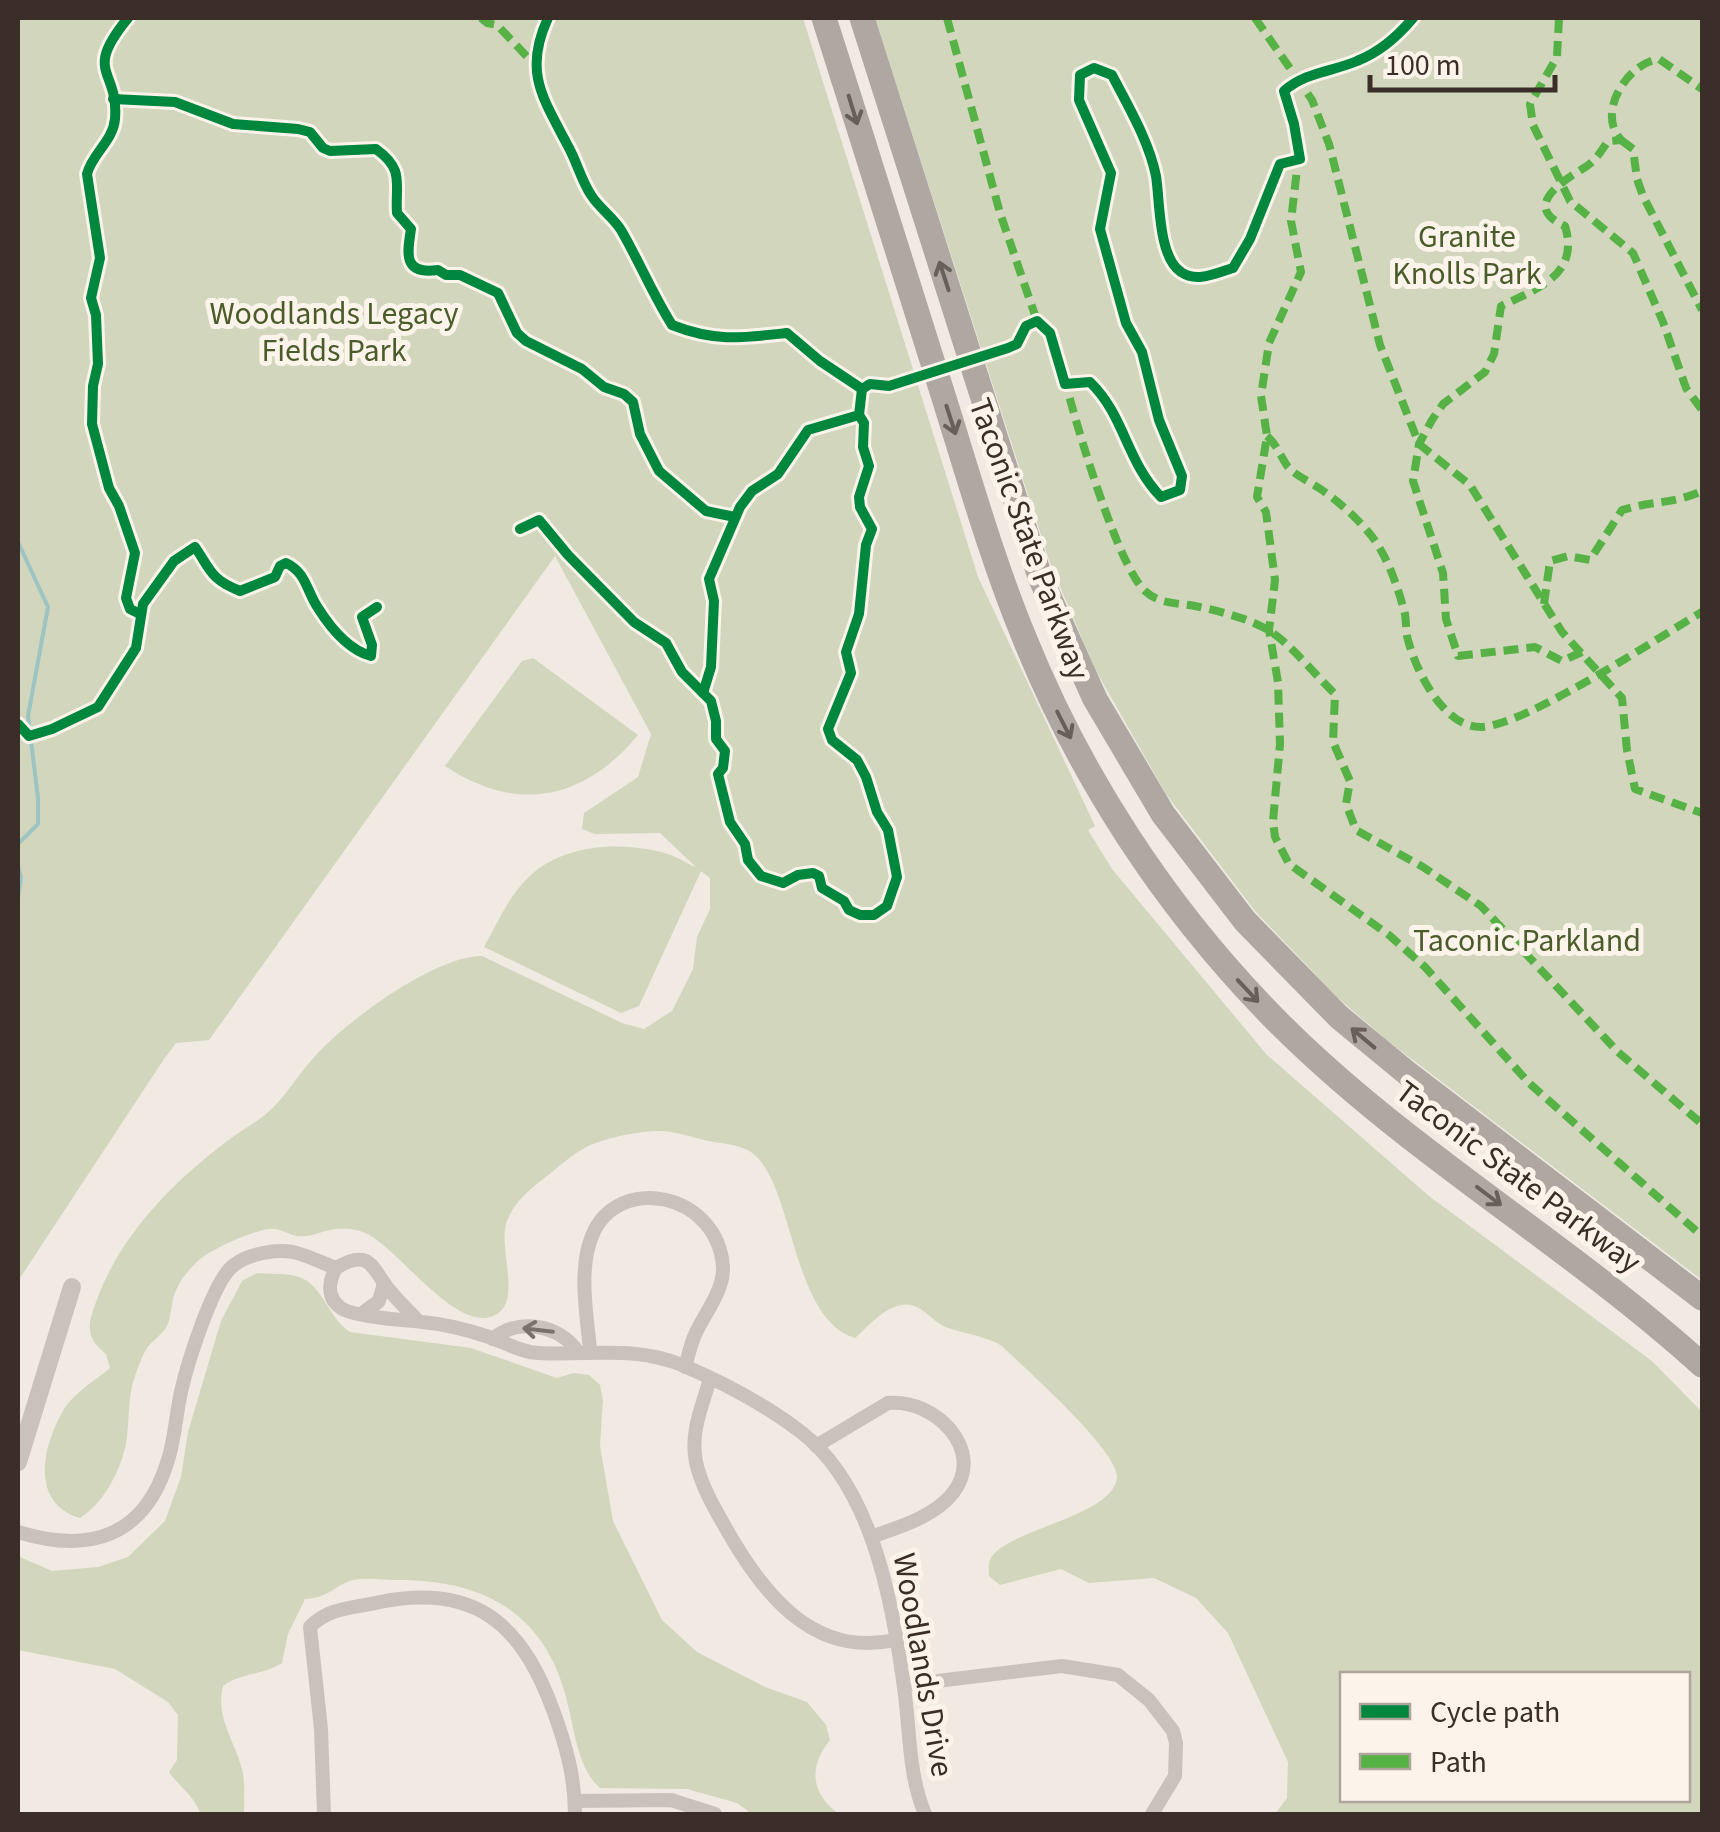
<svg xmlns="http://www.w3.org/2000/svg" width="1720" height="1832" font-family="'Source Sans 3',sans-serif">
  <rect width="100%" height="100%" fill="#f0eae3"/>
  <!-- green -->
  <g fill="#d1d6bc" fill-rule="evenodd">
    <path d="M18 18H803L978 577 1095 826 1088 830 1112 869 1267 1055 1429 1196 1652 1361 1702 1412V1814H1275L1287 1798 1288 1762 1228 1633 1196 1598 1154 1578 1089 1583 1061 1569 1000 1585 989 1576C989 1570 988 1565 990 1560 1004 1529 1112 1518 1117 1478 1120 1452 1023 1367 1002 1346 985 1336 967 1334 948 1328 938 1325 931 1316 922 1310 897 1292 873 1322 855 1338 787 1317 795 1169 745 1149 734 1144 719 1143 708 1141 692 1137 672 1130 656 1131 635 1132 602 1138 583 1149 570 1156 559 1167 547 1176 531 1188 514 1202 507 1221 497 1246 522 1299 497 1314 457 1338 397 1244 363 1232 332 1221 316 1239 297 1236 290 1235 283 1230 275 1229 259 1227 212 1249 199 1260 186 1272 175 1286 172 1304 171 1310 170 1320 167 1326 163 1334 153 1340 147 1348 142 1356 138 1367 135 1376 127 1398 130 1420 126 1443 121 1470 104 1503 80 1518 30 1503 42 1447 63 1411 73 1393 95 1381 110 1368L106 1354C81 1335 90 1319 99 1294 124 1231 176 1179 230 1139 242 1130 256 1123 267 1113 286 1097 299 1073 316 1055 348 1020 435 956 482 956L622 1023 644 1029 672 1011 693 969 697 937 710 909V878L701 871 639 1006 621 1013 484 947C498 922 510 893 532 874 567 843 625 841 668 854 678 857 687 864 696 867L660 833 595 834 582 829 584 813 638 777 651 734 555 556 209 1040 176 1043 164 1059 18 1281ZM1688 1674V1800H1342V1674Z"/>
    <polygon points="875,18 1702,18 1702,1280 1388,1041 1337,997 1255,911 1166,794 1095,669 1050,563"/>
    <path d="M533 658 638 735C584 800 517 814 445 766L522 661Z"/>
    <path d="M257 1273C270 1274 287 1273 299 1277 322 1284 329 1319 350 1332L471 1348 557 1378 574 1373 589 1375 600 1385 603 1400 600 1446 613 1521 662 1620 697 1652 765 1687 807 1702 826 1725 830 1740C808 1767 811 1794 839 1814H752L737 1803 687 1789 600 1788C577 1768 574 1726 566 1697 544 1612 482 1580 399 1580 385 1580 367 1577 353 1580 334 1585 332 1597 305 1599L288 1634 282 1663C263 1675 241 1673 223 1686 215 1719 236 1742 243 1773 245 1786 244 1801 244 1814H201C192 1793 182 1790 169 1772L177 1760 178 1715 168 1702 115 1669 18 1650V1556L52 1571 98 1567 128 1557 165 1521 181 1477 188 1432 221 1321 242 1281Z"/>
  </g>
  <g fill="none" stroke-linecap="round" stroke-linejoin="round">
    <!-- stream -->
    <g stroke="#9dc4c3" stroke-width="4">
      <polyline points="18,542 48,607 28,716 38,798 38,824 18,844"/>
      <polyline points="18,866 21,878 18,897"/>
    </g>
    <!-- minor -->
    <g stroke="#c9c2bc" stroke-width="14">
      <polyline points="364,1312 379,1301 384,1283"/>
      <path d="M418 1321C409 1311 399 1302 390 1291 372 1269 371 1247 336 1268 329 1281 326 1298 341 1308 353 1317 406 1320 422 1322 445 1324 468 1330 489 1337 504 1342 523 1353 539 1353 590 1356 631 1345 682 1365 722 1382 767 1406 801 1432 874 1488 894 1609 905 1695 910 1735 909 1776 925 1814"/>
      <path d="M493 1339C517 1317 560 1325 577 1351"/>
      <path d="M590 1350C587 1315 578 1270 592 1236 617 1173 718 1192 723 1267 724 1292 703 1315 694 1337 690 1347 688 1357 685 1367"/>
      <path d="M710 1379C702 1406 690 1433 696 1462 701 1486 716 1511 728 1532 764 1595 814 1658 895 1640"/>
      <path d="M816 1446 888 1403C933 1398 987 1449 953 1493 934 1517 899 1527 871 1537"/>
      <path d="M18 1532C90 1554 145 1537 168 1460 175 1438 176 1414 181 1392 187 1365 213 1280 234 1265 248 1254 275 1249 293 1252 307 1255 322 1263 336 1268"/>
      <polyline points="904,1685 1062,1666 1118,1675 1149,1700 1173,1731 1176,1743 1175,1776 1152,1814"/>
      <polyline points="575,1801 671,1800 715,1814"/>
      <path d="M324 1814 321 1729 310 1627C328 1607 355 1608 380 1602 475 1583 522 1624 553 1710 566 1745 575 1777 575 1814"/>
    </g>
    <!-- tertiary -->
    <polyline stroke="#c9c2bc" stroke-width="18" points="18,1462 72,1287"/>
    <!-- motorway -->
    <g stroke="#afa8a2" stroke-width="25">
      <path d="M824 18C862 137 899 256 937 376 965 463 989 552 1024 637 1080 776 1164 905 1269 1013 1399 1147 1564 1240 1702 1365"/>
      <polyline points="862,18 1040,577 1095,699 1163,814 1245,921 1339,1017 1407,1073 1702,1298"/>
    </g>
    <!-- quiet -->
    <g stroke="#57b246" stroke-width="8" stroke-dasharray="15 8" stroke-linecap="butt">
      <polyline points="481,18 487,23 497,25 536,66"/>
      <polyline points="947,18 1000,213 1037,321 1043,326"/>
      <polyline points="1255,18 1312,100 1329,144 1380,345 1419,444 1470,485 1562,632 1622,698 1627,750 1635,789 1702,813"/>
      <polyline points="1559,18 1557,57 1530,104 1533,125 1570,201 1633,253 1663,322 1686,388 1702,410"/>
      <polyline points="1621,140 1633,149 1637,179 1643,196 1702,310"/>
      <polyline points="1299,152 1291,221 1301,272 1269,343 1261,396 1267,436 1257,497 1266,512 1275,580 1269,630 1278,682 1280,744 1273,821 1275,837 1289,864 1389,935 1425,967 1529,1083 1702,1236"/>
      <path d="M1064 376C1074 418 1117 565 1145 591 1159 604 1177 603 1195 606 1218 611 1248 618 1268 630 1288 641 1317 677 1335 694L1333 742 1350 781 1346 804 1356 830 1423 867 1481 906 1618 1052 1702 1124"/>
      <path d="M1267 436C1278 446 1280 456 1288 467 1295 475 1310 482 1319 488 1337 500 1357 518 1370 534 1387 555 1397 585 1404 610 1407 620 1405 630 1408 640 1416 671 1444 728 1481 727 1525 726 1659 637 1702 612"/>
      <path d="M1544 604 1550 561 1568 556 1590 560 1622 510C1651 501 1674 504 1702 491"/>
      <path d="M1582 652 1562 661 1535 647 1458 656 1446 619 1443 573 1413 481 1419 444 1432 420 1443 404 1485 372 1494 354 1501 306C1537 289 1580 275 1565 226 1519 206 1566 179 1587 166 1596 160 1602 150 1608 141L1621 140C1596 113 1627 63 1659 59L1702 89"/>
    </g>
    <!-- cycleway casing -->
    <g stroke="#fcf4eb" stroke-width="16">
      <g id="cycleway">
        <path d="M128 18C82 74 119 68 115 119 113 141 92 154 87 174L100 258 91 298 96 315 98 364 93 386 92 424 109 488 119 506 135 553 126 598 130 609 140 614"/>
        <path d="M548 18C523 72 543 98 568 146 577 162 581 180 591 195 599 208 613 217 621 230 639 261 653 295 672 325 715 342 742 338 787 333L820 361 862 389"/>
        <path d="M113 99 175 102 233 124 298 129 310 132 323 148 330 151 376 149C405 170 395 183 397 213L411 229C407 254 403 275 438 270L446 275H460L498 293 517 333 526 341 582 369 604 387 624 394 633 402 640 434 659 471 706 511 735 517"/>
        <path d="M862 389 870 384 889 386 1008 348 1017 344 1026 326 1037 321 1050 333 1065 384 1090 382C1125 416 1126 461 1161 497L1180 490 1182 476 1159 420 1142 352 1126 323 1100 229 1111 173 1079 100 1080 75 1094 68 1112 75C1128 106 1149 141 1156 176 1160 200 1158 257 1181 272 1197 283 1216 273 1233 268L1250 239 1280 164 1300 159 1294 124 1284 91C1306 72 1331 72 1357 61 1380 52 1398 36 1413 18"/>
        <polyline points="520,529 539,520 568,555 634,622 666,643 682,672 711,701 716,721 716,739 725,751 723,768 718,774 730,822 745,844 748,860 761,876 783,883 798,875 813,873 819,876 822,888 844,901 849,910 860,915 874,915 887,906 897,877 888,830 877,812 866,777 857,760 832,740 828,729 851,673 846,652 859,614 866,545 872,529 860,507 859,497 869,466 863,447 864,423 859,415 862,389"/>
        <polyline points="703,693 711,667 714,601 709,579 740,507 752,491 778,474 808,430 859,415"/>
        <path d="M18 724 29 736 52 729 98 707 136 648 143 604 174 561 195 547C211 570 210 579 240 591L275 577 280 566 286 563C306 572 307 592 318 608 330 627 349 650 371 656L372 645 362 617 377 607"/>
      </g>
    </g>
    <!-- cycleway -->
    <use href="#cycleway" stroke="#00873e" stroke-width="10"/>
  </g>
  <!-- one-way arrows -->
  <defs><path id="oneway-shaft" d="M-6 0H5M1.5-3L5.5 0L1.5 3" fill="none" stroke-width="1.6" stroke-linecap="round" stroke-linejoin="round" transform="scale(2.5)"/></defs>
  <g stroke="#695f59">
    <use href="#oneway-shaft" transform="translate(853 110) rotate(73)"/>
    <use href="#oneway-shaft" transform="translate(944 276) rotate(-108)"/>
    <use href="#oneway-shaft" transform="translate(951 420) rotate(72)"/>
    <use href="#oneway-shaft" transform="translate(1064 725) rotate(63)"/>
    <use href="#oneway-shaft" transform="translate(1248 991) rotate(47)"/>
    <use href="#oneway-shaft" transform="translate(1363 1038) rotate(-140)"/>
    <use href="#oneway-shaft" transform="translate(1489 1196) rotate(37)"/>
  </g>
  <use stroke="#7b716b" href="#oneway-shaft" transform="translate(538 1330) rotate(-173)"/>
  <g text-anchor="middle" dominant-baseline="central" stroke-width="10" stroke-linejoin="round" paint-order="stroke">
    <!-- park labels -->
    <g font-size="32" fill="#4a5c2a" stroke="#fcf4eb">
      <text x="1467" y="237">Granite<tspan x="1467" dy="37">Knolls Park</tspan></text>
      <text x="334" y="314">Woodlands Legacy<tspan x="334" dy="37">Fields Park</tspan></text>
      <text x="1527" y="941">Taconic Parkland</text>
    </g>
    <!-- street labels -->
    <g font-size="32" fill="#3b2e29" stroke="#fcf4eb">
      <text transform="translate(1029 539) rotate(70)">Taconic State Parkway</text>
      <text transform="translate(1518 1177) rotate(37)">Taconic State Parkway</text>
      <text transform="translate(923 1665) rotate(80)">Woodlands Drive</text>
    </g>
  </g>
  <!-- border -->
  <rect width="1720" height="1832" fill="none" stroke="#3b2e29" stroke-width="40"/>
  <!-- legend -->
  <rect x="1340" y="1672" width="350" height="130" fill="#fcf4eb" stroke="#afa59d" stroke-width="2.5"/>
  <rect x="1360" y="1704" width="50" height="15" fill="#00873e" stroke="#afa59d" stroke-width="2.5"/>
  <text x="1430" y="1722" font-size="30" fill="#3b2e29">Cycle path</text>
  <rect x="1360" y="1754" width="50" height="15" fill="#57b246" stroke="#afa59d" stroke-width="2.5"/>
  <text x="1430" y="1772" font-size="30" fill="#3b2e29">Path</text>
  <!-- scale -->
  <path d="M1370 75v15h185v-15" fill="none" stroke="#3b2e29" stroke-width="5"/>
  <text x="1385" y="75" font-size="30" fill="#3b2e29" stroke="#fcf4eb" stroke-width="8" paint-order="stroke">100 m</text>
</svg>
